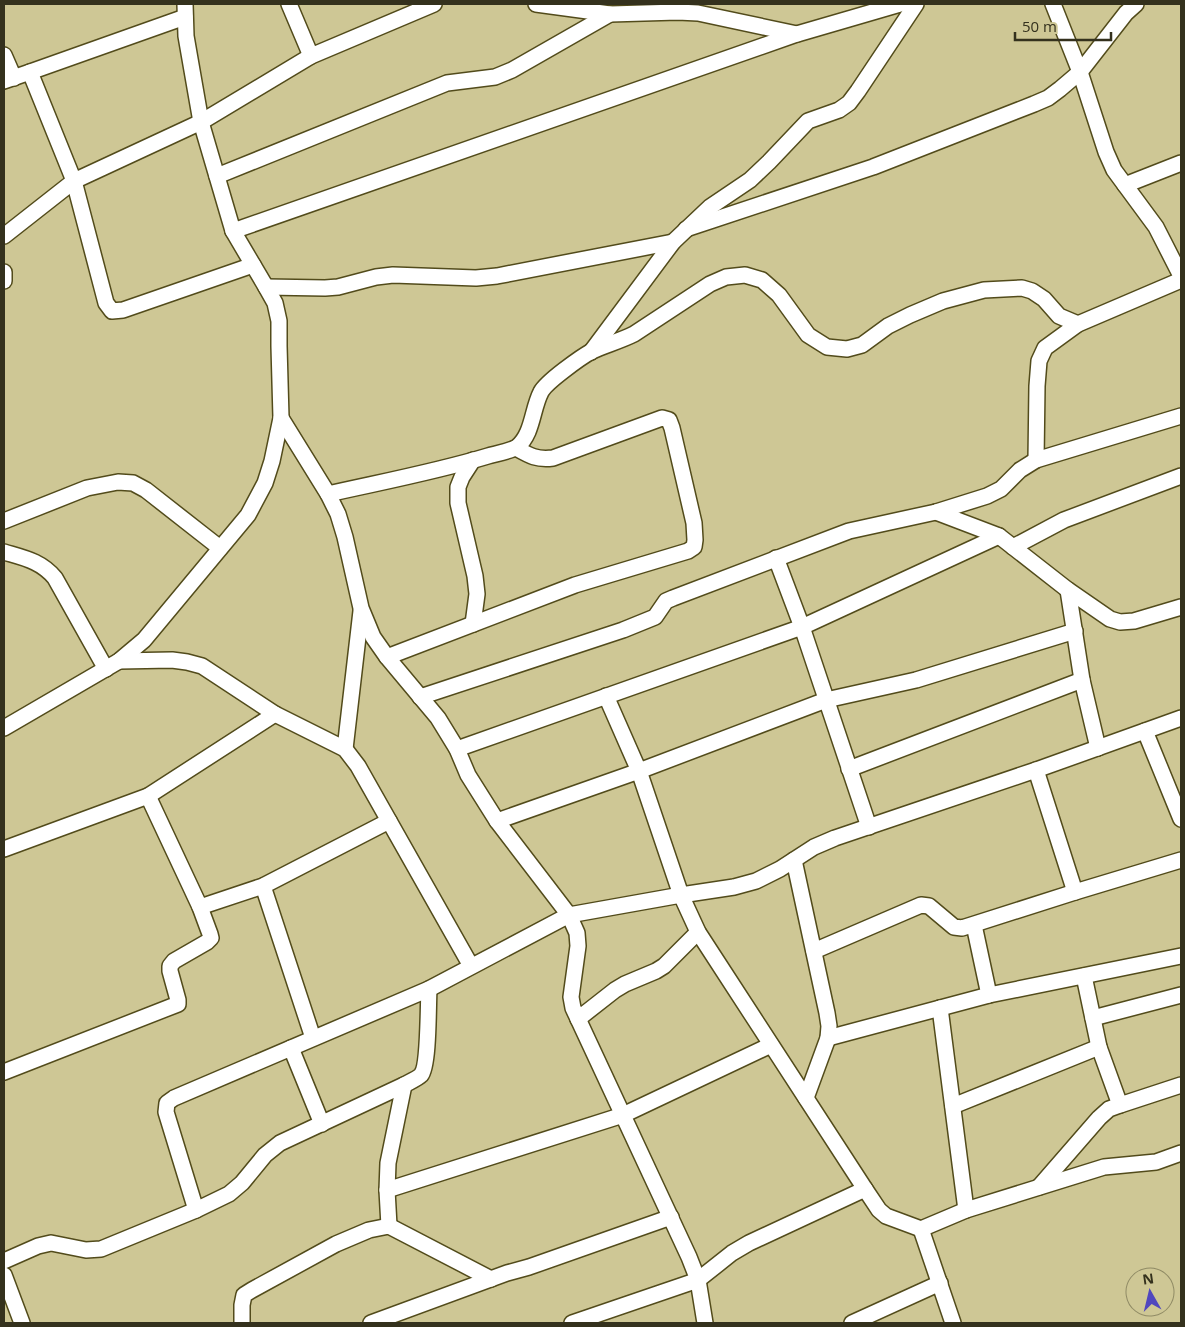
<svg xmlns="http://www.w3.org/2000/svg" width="1185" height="1327" font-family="'Open Sans',sans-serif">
  <rect width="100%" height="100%" fill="#cec795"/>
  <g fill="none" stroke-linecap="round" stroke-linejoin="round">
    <!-- minor casing -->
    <g stroke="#524b1b" stroke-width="18">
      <g id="minor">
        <polyline points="289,4 311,56"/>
        <polyline points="536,4 610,14 678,12 698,13 797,34"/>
        <polyline points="1053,4 1080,72 1106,152 1114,170 1156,227 1181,276"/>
        <polyline points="4,55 14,78"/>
        <polyline points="30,72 74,181 106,303 112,311 123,310 253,265"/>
        <polyline points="4,81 30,72 185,17"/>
        <polyline points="217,176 447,83 495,77 512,70 610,14"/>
        <polyline points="1125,185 1181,163"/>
        <polyline points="686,229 873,167 1034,104 1048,98 1060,89 1080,72 1126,13 1136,4"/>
        <polyline points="233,231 797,34 900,4"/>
        <polyline points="4,236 74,181 201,122 311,56 434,4"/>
        <polyline points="4,272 4,281"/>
        <polyline points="266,287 325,288 338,287 376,277 393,275 476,278 497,276 673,242"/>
        <polyline points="591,352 673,242 710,207 750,180 769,162 808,121 839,110 849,103 858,91 916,4"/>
        <polyline points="281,418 328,494 338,514 345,537 361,608 373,637 387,657 438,718 457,749 468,775 497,821 569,915 577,933 578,946 571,997 573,1008 689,1257 698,1280 705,1323"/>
        <polyline points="1036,460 1037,386 1039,361 1045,348 1078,324 1181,280"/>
        <path d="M328 494C381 482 435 472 488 456 495 454 511 451 517 447 533 434 532 409 541 392 546 382 581 357 592 351 605 345 620 341 634 334L710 284 726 277 745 275 762 280 779 295 808 335 827 347 847 349 862 345 888 326 910 315 943 301 984 290 1022 288 1032 291 1044 299 1059 316 1078 324"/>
        <polyline points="936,512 999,536 1068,590 1110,619 1120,622 1134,621 1181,607"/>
        <polyline points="4,521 87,488 118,482 133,483 146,490 220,548"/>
        <polyline points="1013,547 1064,520 1181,476"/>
        <path d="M4 552C24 558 41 561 55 578L106 669"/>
        <polyline points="776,558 802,627 869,827"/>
        <polyline points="1068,590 1082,680 1098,748"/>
        <polyline points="473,624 477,594 475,576 458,503 458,487 462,477 473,460"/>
        <path d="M387 657 575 585 688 551 694 547 695 540 694 523 672 428 669 420 662 418 553 458C537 460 530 456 516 448"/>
        <polyline points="119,661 172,660 187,662 202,666 275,714 345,749 358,766 471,966"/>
        <polyline points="606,696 639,771 681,895 698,932 865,1189 879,1210 886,1216 921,1229 966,1210 1104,1167 1156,1162 1181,1153"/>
        <polyline points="420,697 623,630 655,617 666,601 673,598 849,531 936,512 987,496 1001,489 1020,470 1036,460 1181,416"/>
        <polyline points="4,728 119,661 144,640 248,515 265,483 272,461 281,418 279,346 279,321 275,303 266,287 233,231 201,122 186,36 185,4"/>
        <polyline points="1145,731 1181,819"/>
        <polyline points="345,749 361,611"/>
        <polyline points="457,749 802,627 999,536"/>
        <polyline points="849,769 1082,680"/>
        <polyline points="1036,770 1075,892"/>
        <polyline points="497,821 639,771 826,700 916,680 1075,631"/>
        <polyline points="4,849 148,796 275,714"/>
        <polyline points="794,860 827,1013 829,1026 828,1038 806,1098"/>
        <polyline points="263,886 313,1038"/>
        <polyline points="200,907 263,886 389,821"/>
        <polyline points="974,925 989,995"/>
        <polyline points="814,951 921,905 929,906 954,927 962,928 1075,892 1181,860"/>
        <polyline points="1084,976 1099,1047 1120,1105"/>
        <polyline points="940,1008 966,1210"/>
        <polyline points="1093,1018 1181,995"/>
        <polyline points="578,1019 615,990 625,984 656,971 664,966 698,932"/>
        <polyline points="828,1038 989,995 1181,956"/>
        <polyline points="291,1048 322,1124"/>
        <polyline points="4,1072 178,1004 178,1000 170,971 170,966 174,961 207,942 211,938 210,934 200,907 148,796"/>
        <polyline points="953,1106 1099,1047"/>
        <polyline points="1039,1187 1099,1118 1109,1109 1120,1105 1181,1085"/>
        <polyline points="387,1190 623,1115 771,1045"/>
        <polyline points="196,1210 166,1112 167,1103 174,1098 429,989 569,915 681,895 734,887 756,881 780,869 814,847 835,838 1036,770 1181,718"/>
        <polyline points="389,1226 387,1190 388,1163 404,1085"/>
        <polyline points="921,1229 953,1323"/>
        <path d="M4 1261 38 1246 51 1243 86 1250 101 1249 196 1210 229 1194 242 1183 265 1155 280 1143 404 1085C409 1082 417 1079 421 1075 429 1066 428 1004 429 989"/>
        <polyline points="4,1275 22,1323"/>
        <polyline points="242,1323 242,1305 244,1295 252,1290 336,1244 369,1230 389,1226 491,1279"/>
        <polyline points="371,1323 507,1273 529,1267 671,1217"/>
        <polyline points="572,1323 698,1280 732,1253 749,1243 865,1189"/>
        <polyline points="852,1323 940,1283"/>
      </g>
    </g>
    <!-- minor -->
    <use href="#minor" stroke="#fff" stroke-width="15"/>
  </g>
  <!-- border -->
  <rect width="1185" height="1327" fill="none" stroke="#34311d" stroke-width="10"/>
  <!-- north arrow -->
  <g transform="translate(1150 1292) rotate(352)"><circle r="24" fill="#cec795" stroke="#908b65"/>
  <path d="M0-4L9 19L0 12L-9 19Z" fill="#5047be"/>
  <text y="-8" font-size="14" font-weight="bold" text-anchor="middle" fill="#34311d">N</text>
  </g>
  <!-- scale -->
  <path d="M1015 32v8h96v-8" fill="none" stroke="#34311d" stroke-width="2.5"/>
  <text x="1022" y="32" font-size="15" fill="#34311d" stroke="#cec795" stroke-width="4" paint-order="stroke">50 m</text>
</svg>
